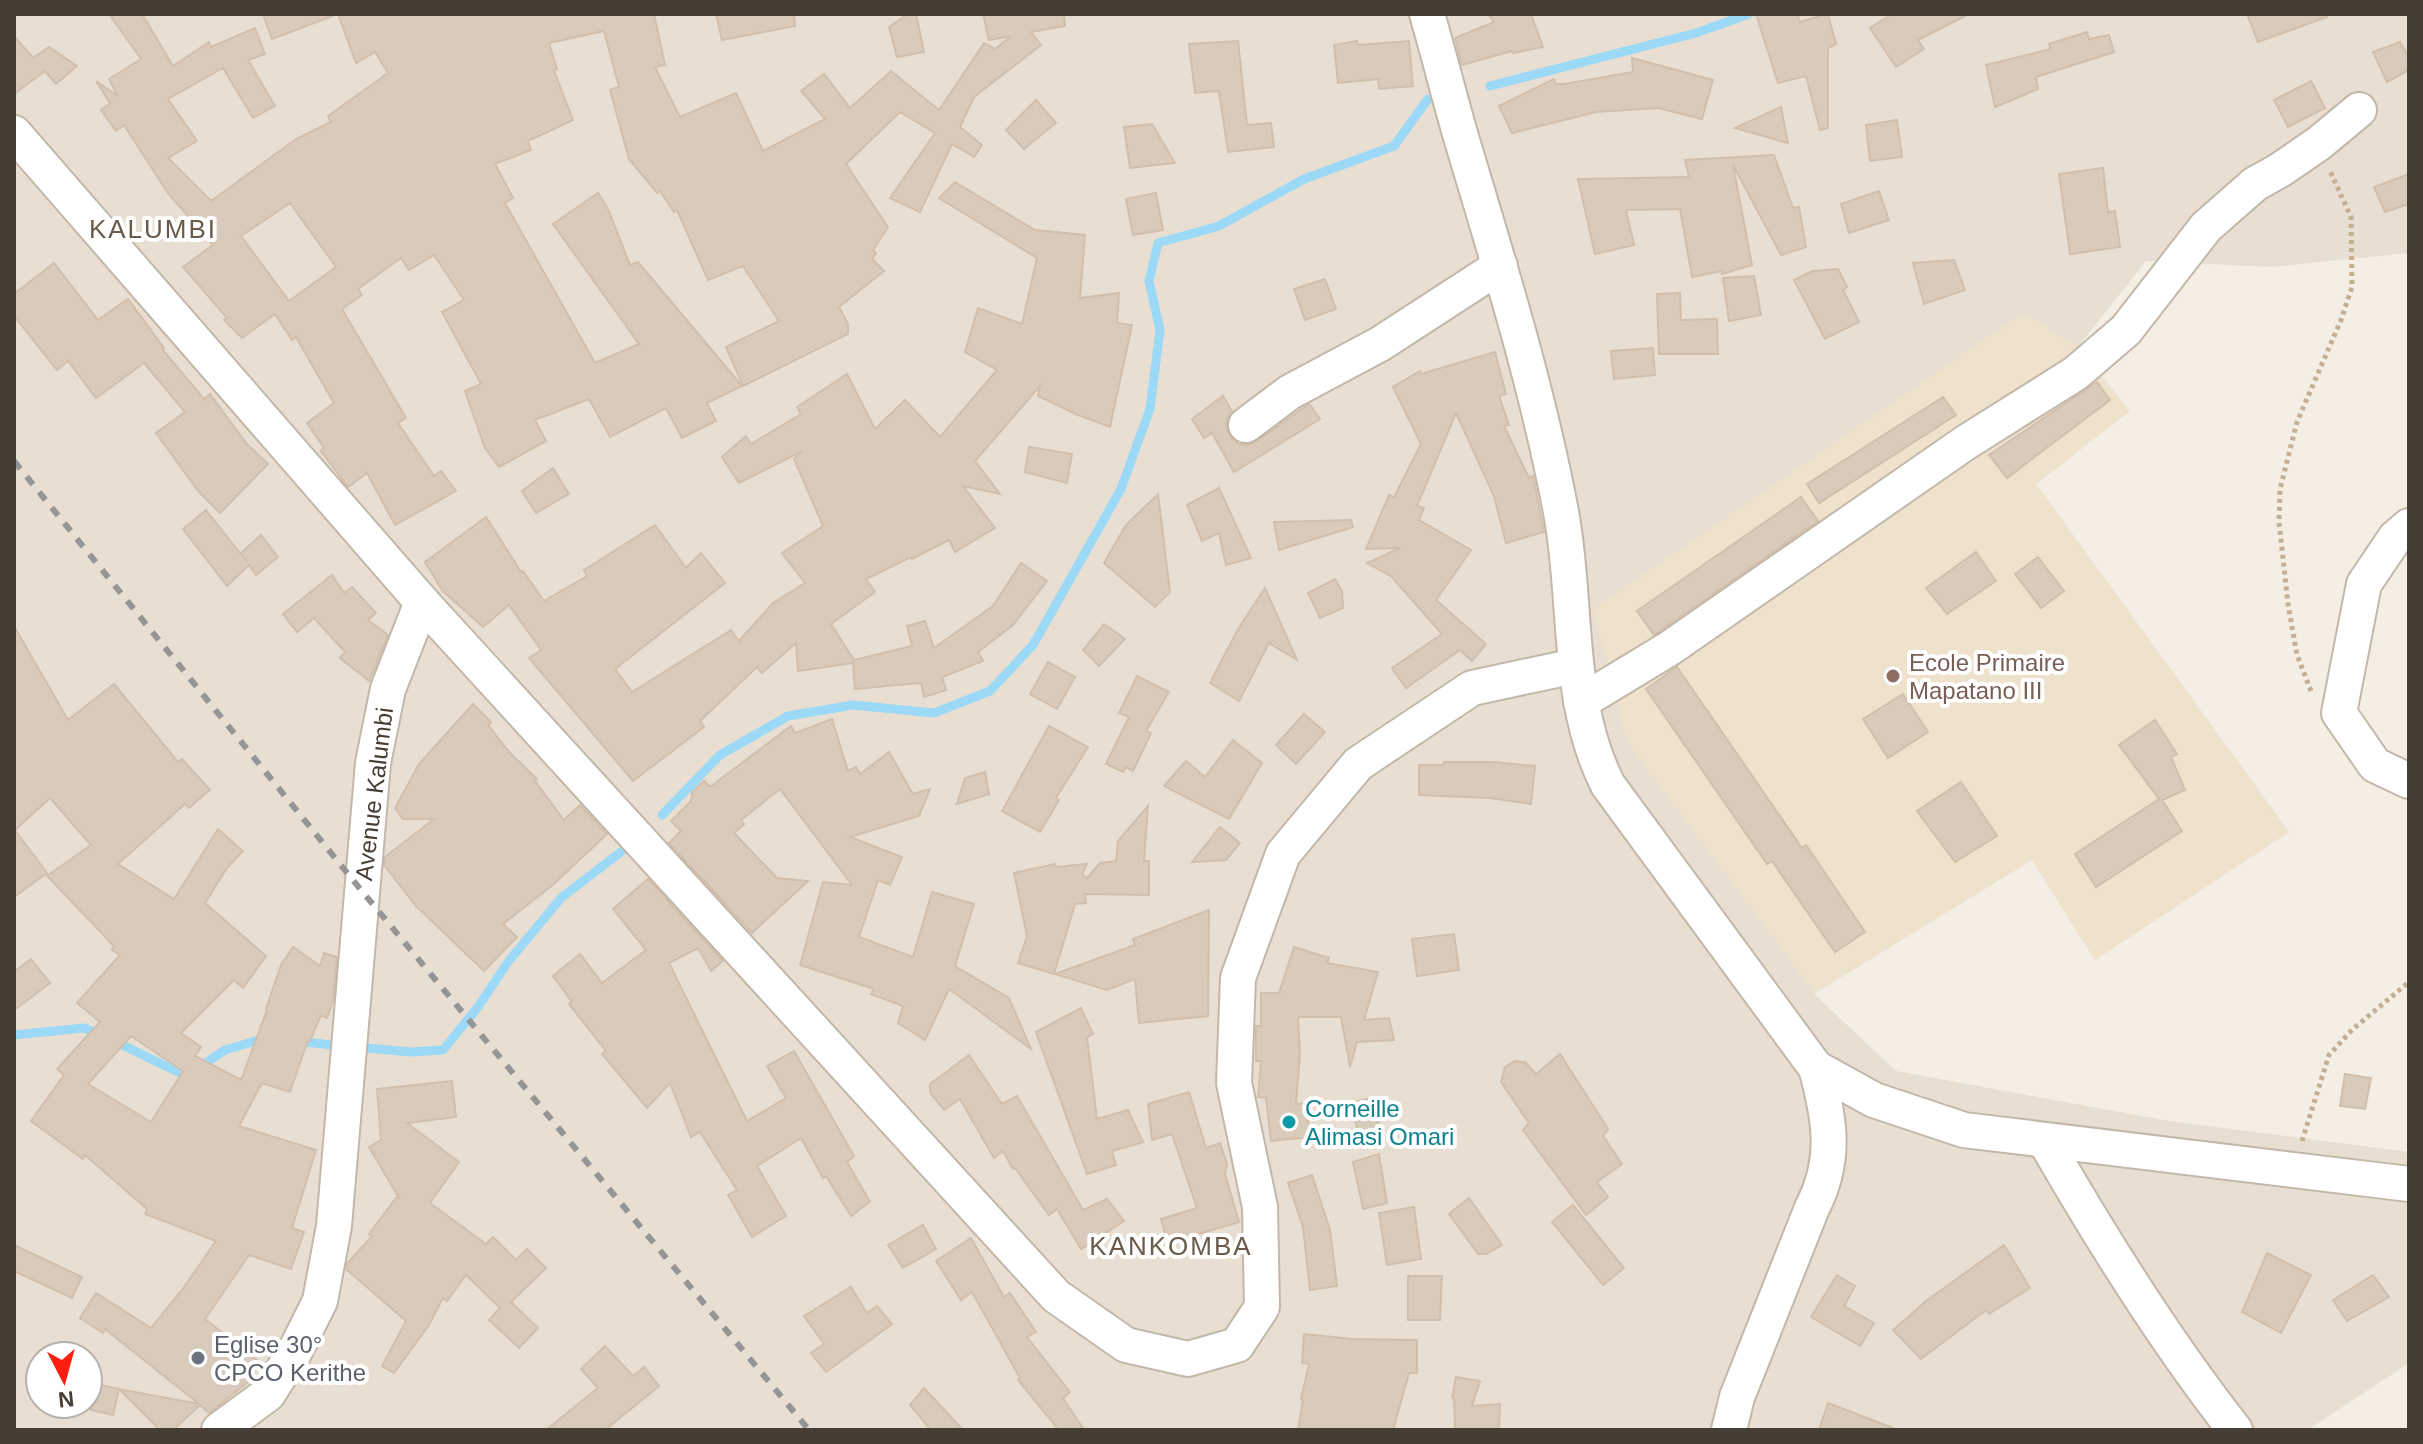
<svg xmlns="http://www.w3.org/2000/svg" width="2423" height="1444" font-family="Helvetica,sans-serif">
  <rect width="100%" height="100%" fill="#f4eee4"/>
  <!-- residential -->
  <path fill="#e8dfd2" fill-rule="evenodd" d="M14 14H2409V253L2272 267 2146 261 2078 347 2130 411 2036 484 2289 832 2095 960 2032 860 1814 994 1896 1071 2169 1121 2409 1152V1363L2308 1430H14ZM40 1356H88V1404H40Z"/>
  <!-- education -->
  <polygon fill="#eee2cd" points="2024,312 2078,348 2130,411 2036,484 2289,832 2095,960 2032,860 1814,993 1627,742 1593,609"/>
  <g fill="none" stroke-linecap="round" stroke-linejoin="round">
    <!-- stream -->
    <g stroke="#9bd9f6" stroke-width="9">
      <polyline points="1490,86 1696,33 1749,14"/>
      <polyline points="662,815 720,755 788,716 853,705 934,713 990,691 1033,645 1121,489 1150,409 1160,330 1149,281 1158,243 1219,226 1304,179 1394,146 1428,99"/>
      <polyline points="14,1035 84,1028 101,1035"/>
      <polyline points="114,1041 186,1076 225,1050 266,1038"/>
      <polyline points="296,1041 341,1046"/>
      <polyline points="356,1047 411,1052 443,1050 478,1007 508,962 561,898 622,851"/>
    </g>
  </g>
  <!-- building -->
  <g fill="#d9cbbc" stroke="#d1bfac" stroke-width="2" fill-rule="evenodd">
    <path d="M109 14H142L173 66 209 42 211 47 255 28 265 54 248 60 275 106 253 118 223 68 168 99 197 141 168 158 211 201 296 139 331 122 328 116 388 73 375 52 356 63 338 14H654L665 65 655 67 680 117 736 93 763 151 825 119 801 91 824 74 850 108 891 71 939 110 984 43 995 49 1011 36 989 40 983 14H1064L1065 26 1031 32 1041 45 974 97 960 127 982 145 974 157 952 144 920 212 890 198 935 133 900 112 846 164 888 227 873 250 876 253 872 259 884 271 839 307 848 324V334L743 386 726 347 779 321 743 266 708 280 677 210 674 212 660 191 657 193 629 159 610 90 619 87 604 31 549 43 557 69 554 71 573 120 528 141 531 150 495 164 513 198 505 203 595 363 639 344 553 224 598 193 608 209 630 265 638 262 742 386 707 403 716 421 682 438 666 408 610 437 589 399 535 420 546 441 499 467 485 448 465 391 481 384 442 312 464 300 434 255 409 270 401 258 358 289 362 295 342 309 406 418 398 423 434 476 441 471 456 491 395 525 367 473 348 487 321 451 324 448 307 423 334 403 296 337 292 340 275 314 242 338 224 320 227 318 183 267 213 245 167 192 124 125 116 131 101 110 110 103 96 81 118 96 109 79 141 59ZM290 203 336 267 289 301 241 236Z"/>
    <polygon points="263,14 332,14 333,16 272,39"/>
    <polygon points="716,14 794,14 795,26 722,40"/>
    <polygon points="908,14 916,14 924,52 897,57 889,27"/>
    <polygon points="1488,14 1531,14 1543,47 1513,53 1512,51 1462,65 1455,38 1494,22"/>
    <polygon points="1756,14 1798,14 1799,22 1828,14 1836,44 1828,48 1828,128 1820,130 1806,76 1778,83"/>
    <polygon points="1892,14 1969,14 1918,40 1924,49 1896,67 1870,28"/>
    <polygon points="2247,14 2326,14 2327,17 2258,42"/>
    <polygon points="2087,32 2089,39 2109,35 2114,52 2036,77 2038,89 1995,107 1986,65 2051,49 2049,44"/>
    <polygon points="14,36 33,58 49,47 77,66 56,84 45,71 14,94"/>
    <polygon points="1238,41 1247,125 1271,123 1274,147 1228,152 1219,91 1195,93 1189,44"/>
    <polygon points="1357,41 1358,45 1409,41 1413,86 1379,89 1378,79 1338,83 1334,45"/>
    <polygon points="2400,42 2409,57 2409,70 2387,82 2373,52"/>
    <polygon points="1632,58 1713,80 1702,119 1658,108 1596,112 1512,133 1499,106 1554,79 1556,84 1564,84 1633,72"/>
    <polygon points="2311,81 2325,108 2288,127 2274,100"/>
    <polygon points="1036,100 1056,123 1024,149 1006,130"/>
    <polygon points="1781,107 1788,143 1735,128"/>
    <polygon points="1897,120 1902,157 1870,161 1866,125"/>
    <polygon points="1152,124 1175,163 1130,168 1124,127"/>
    <polygon points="1774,155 1793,208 1799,207 1806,247 1781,255 1733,165 1752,265 1722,274 1722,271 1692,277 1680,209 1626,210 1634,245 1595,254 1578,179 1689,177 1685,160"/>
    <polygon points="2103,168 2108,212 2115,211 2120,247 2070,254 2059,174"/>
    <polygon points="2409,174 2409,204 2385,212 2374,187"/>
    <polygon points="955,182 1035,230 1085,235 1080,298 1119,293 1117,323 1132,325 1110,427 1078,415 1038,396 1040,386 975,461 1000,494 963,486 995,528 955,552 949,540 912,559 911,557 866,579 875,592 831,624 854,660 912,646 907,626 925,621 934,648 993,606 1021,563 1047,581 1013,625 978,652 983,661 942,677 946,690 924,697 921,683 855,689 853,663 798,671 796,643 762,673 757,667 700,721 704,727 633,781 529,658 541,650 509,605 483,627 442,590 425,562 486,517 521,572 523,571 544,601 587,576 584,570 655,525 686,568 701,553 725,583 615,669 632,692 731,630 739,641 773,603 805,583 782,553 823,526 794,459 802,451 739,483 722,457 746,436 751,444 801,414 797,407 847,374 875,429 905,400 940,437 997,370 965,352 978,308 1022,324 1037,258 939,198"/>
    <polygon points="1879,191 1889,220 1849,233 1841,204"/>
    <polygon points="1156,193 1163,230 1133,235 1126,199"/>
    <polygon points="1954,260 1965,290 1924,304 1913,263"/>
    <polygon points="54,263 98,320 128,299 164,348 162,349 204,399 210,394 247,444 268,464 220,513 199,492 156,433 185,412 144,363 96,398 68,361 57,370 14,316 14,294"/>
    <polygon points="1838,269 1847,287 1843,290 1859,322 1825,339 1794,280 1812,271"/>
    <polygon points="1754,276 1761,315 1729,321 1723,278"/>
    <polygon points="1325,279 1336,309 1305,320 1294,289"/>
    <polygon points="1680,293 1681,320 1717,319 1718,354 1659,354 1657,294"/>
    <polygon points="1653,348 1655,375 1614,379 1611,351"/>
    <polygon points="1495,352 1506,394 1499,396 1509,425 1504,426 1529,478 1533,476 1544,532 1506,543 1494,496 1456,413 1417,506 1424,508 1419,520 1471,550 1436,600 1486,644 1472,661 1460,650 1406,688 1392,668 1442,634 1391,576 1367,563 1400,548 1366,549 1389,495 1394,497 1421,444 1393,387 1420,371 1421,374"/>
    <polygon points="2097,382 2110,400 2007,478 1989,455"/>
    <polygon points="1223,396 1232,411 1227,418 1226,428 1231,438 1239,444 1249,445 1257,441 1309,404 1320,419 1234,472 1212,433 1204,438 1192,419"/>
    <polygon points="1943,397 1956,415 1819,503 1807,484"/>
    <polygon points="1029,447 1072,454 1067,483 1025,472"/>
    <polygon points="553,468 569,494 536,513 522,491"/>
    <polygon points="1219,488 1251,558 1226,565 1219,533 1202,541 1187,505"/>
    <polygon points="1158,494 1170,592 1155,607 1104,563 1126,525"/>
    <polygon points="1801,497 1818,521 1654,635 1637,611"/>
    <polygon points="206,510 247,562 241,553 261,535 278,557 256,575 249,565 227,586 183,529"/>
    <polygon points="1351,520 1353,527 1279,550 1274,522"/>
    <polygon points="1976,552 1996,581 1947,614 1926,588"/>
    <polygon points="2038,557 2064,591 2041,608 2015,574"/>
    <polygon points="332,575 344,593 352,587 376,613 368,620 388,635 369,681 340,658 345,652 314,618 297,632 283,614"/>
    <polygon points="1335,579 1342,591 1343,608 1320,618 1308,593"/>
    <polygon points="1265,588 1297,660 1269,643 1239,701 1210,683 1238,629"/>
    <polygon points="1104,624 1125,639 1099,666 1083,650"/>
    <path d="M14 626 68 720 114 684 178 762 182 759 210 790 189 808 185 804 118 864 174 899 218 829 243 851 227 868 205 903 266 956 243 988 234 980 181 1033 201 1047 195 1056 241 1080 267 1010 266 1009 281 965 293 947 320 966 324 953 337 957 333 1001 327 1018 321 1015 310 1041 308 1040 290 1092 262 1083 239 1126 316 1150 292 1228 304 1232 291 1269 249 1255 205 1319 258 1361 252 1379 209 1413 200 1405 173 1430H160L119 1389 199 1404 105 1329 103 1333 80 1318 96 1293 151 1328 182 1290 216 1241 145 1214 147 1209 85 1155 83 1159 31 1121 64 1075 57 1069 100 1022 77 1003 120 955 112 950 114 946 47 876 91 845 50 798 15 830 47 873 14 897ZM131 1036 183 1071 151 1122 88 1084Z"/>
    <polygon points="1048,662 1075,677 1057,709 1030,694"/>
    <polygon points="1677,667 1802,848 1806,845 1865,932 1835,952 1772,861 1767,864 1646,689"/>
    <polygon points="1137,676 1169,692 1146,731 1151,733 1133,771 1126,767 1123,772 1106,764 1129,717 1119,713"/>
    <polygon points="1903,694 1928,732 1888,758 1863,719"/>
    <polygon points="473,704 491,722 488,725 510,753 537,779 535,781 564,820 580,805 607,834 554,884 503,924 517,937 484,971 416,906 384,865 385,857 434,819 403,819 395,808 419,764"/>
    <polygon points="1304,714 1325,732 1296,764 1276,745"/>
    <polygon points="832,719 848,771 856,767 860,774 889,752 913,794 930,789 919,816 850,837 902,857 890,885 878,880 859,937 913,957 932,892 974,904 955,966 1009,998 1031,1049 949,989 925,1040 898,1023 903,1006 871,994 874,989 800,965 823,882 852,885 780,789 741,820 744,824 734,833 777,878 808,881 752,933 669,843 681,831 671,821 691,801 692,792 704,781 710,787 791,726 795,733"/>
    <polygon points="2155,720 2177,754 2171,757 2185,790 2162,800 2182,831 2096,887 2075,854 2159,799 2119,745"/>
    <polygon points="1049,726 1088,747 1056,798 1059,800 1040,832 1002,811"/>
    <polygon points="1233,740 1262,763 1229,819 1164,786 1186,761 1205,777"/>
    <polygon points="1444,762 1493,762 1535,766 1531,804 1490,798 1419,795 1419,765 1443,765"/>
    <polygon points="985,772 989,794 957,804 965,778"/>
    <polygon points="1961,782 1997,836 1955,862 1917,811"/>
    <polygon points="1148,806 1144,861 1149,861 1149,895 1085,894 1086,903 1075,904 1054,974 1018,963 1027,936 1014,873 1055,864 1056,867 1087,864 1082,874 1087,878 1100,863 1116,861 1118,841"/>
    <polygon points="1220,827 1240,843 1226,860 1192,862"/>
    <polygon points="648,879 723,961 711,971 698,948 669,963 747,1121 786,1098 767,1066 794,1051 854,1156 847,1162 870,1202 851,1216 826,1176 823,1178 801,1138 757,1166 786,1216 752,1237 728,1195 737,1190 700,1132 691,1137 670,1083 647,1108 602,1054 606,1051 569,1004 572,1002 553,976 580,954 602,983 646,950 613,909"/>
    <polygon points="1209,910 1208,1016 1139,1023 1135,979 1107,990 1055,974 1135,945 1133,939"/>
    <polygon points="1454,934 1459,970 1417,976 1412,939"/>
    <polygon points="1294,947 1329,958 1327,963 1378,972 1364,1020 1389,1018 1394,1040 1357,1042 1350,1067 1341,1017 1298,1017 1300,1054 1296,1104 1306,1103 1310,1137 1271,1141 1266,1098 1258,1097 1261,1061 1256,1061 1256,1026 1261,1026 1261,993 1279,993"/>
    <polygon points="31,959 50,983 14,1010 14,972"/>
    <polygon points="1081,1008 1093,1034 1087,1037 1097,1119 1128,1110 1143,1142 1112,1151 1116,1165 1087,1174 1036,1032"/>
    <polygon points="1560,1054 1608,1129 1603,1136 1622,1164 1597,1182 1608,1197 1586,1215 1523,1130 1529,1123 1501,1082 1505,1067 1515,1061 1525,1062 1536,1074"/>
    <polygon points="969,1055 1002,1104 1017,1096 1083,1210 1107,1199 1124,1221 1081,1249 1057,1209 1049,1215 1015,1168 1013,1169 1003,1151 994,1158 960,1099 944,1110 930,1093 930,1084"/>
    <polygon points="2345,1074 2371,1078 2365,1109 2340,1106"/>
    <polygon points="452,1081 456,1117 407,1123 459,1162 430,1203 486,1244 493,1237 516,1260 527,1249 546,1268 511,1302 538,1328 519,1348 489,1320 500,1308 466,1275 447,1301 443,1298 429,1325 394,1373 382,1366 406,1321 346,1269 347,1264 372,1236 369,1234 396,1198 399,1198 369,1147 381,1140 377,1089"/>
    <polygon points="1189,1092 1206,1148 1220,1143 1227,1164 1225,1174 1239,1222 1168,1243 1161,1219 1197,1208 1172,1134 1152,1140 1148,1104"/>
    <polygon points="1376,1097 1379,1129 1357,1131 1353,1102"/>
    <polygon points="1379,1154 1387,1203 1363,1209 1353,1162"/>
    <polygon points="1312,1175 1330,1230 1337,1286 1310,1290 1303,1227 1288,1183"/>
    <polygon points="1469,1198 1502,1245 1486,1254 1478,1254 1449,1214"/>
    <polygon points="1573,1205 1624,1268 1603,1285 1552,1222"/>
    <polygon points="1414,1207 1421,1259 1387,1265 1379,1213"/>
    <polygon points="923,1225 936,1249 903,1268 888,1245"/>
    <polygon points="971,1238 1004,1297 1010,1293 1036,1332 1027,1337 1070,1392 1063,1398 1084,1430 1059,1430 1018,1380 1020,1378 972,1292 961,1300 936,1261"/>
    <polygon points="14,1245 82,1277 72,1298 14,1271"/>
    <polygon points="2004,1245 2030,1288 1989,1314 1986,1310 1921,1359 1893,1330 1926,1301"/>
    <polygon points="2267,1253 2311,1275 2281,1333 2242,1312"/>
    <polygon points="1837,1275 1855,1286 1844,1306 1874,1323 1860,1346 1811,1317"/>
    <polygon points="2373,1275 2389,1297 2347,1321 2333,1300"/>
    <polygon points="1408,1276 1442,1276 1440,1320 1408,1320"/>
    <polygon points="851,1287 867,1313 877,1306 892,1324 826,1372 811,1353 824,1344 804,1316"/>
    <polygon points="1304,1334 1353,1339 1417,1340 1417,1373 1409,1373 1393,1430 1298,1430 1303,1400 1301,1399 1309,1364 1302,1363"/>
    <polygon points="605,1346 633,1376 644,1367 659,1386 605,1430 546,1430 598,1388 581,1369"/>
    <polygon points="1456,1377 1480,1381 1472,1406 1500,1404 1499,1430 1455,1430 1454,1399 1452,1398"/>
    <polygon points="97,1384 119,1389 113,1415 91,1410"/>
    <polygon points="924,1388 963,1430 931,1430 910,1405"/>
    <polygon points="1828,1403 1893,1428 1893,1430 1819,1430"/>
  </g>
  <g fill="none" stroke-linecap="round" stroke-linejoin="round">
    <!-- minor casing -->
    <g stroke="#c3b7a9" stroke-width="38">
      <g id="minor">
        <path d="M1427 14C1439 55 1449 96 1461 137 1498 261 1537 385 1561 512 1578 602 1565 701 1608 785L1816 1068C1830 1119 1837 1160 1812 1208L1737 1397 1729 1430"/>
        <polyline points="14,133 422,602 1056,1296 1126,1345 1188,1359 1237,1345 1262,1307 1260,1207 1234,1083 1238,978 1283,854 1358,764 1472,688 1575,666"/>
        <polyline points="1246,425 1290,392 1380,344 1500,266"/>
        <polyline points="2409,526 2395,538 2364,584 2339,713 2375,765 2409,781"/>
        <polyline points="1581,702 1670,648 1965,443 2076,373 2126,330 2206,227 2255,184 2280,170 2318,144 2359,110"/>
        <polyline points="1816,1068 1874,1100 1964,1130 2409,1184"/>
        <path d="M2045 1141C2102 1240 2165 1341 2235 1430"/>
        <polyline points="219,1430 268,1394 294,1353 320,1301 334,1226 373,763 388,689 422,602"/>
      </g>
    </g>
    <!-- path -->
    <g stroke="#c3af96" stroke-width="5" stroke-dasharray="4 4" stroke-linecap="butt">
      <polyline points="2311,691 2297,655 2288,604 2279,522 2280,489 2297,422 2341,320 2352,287 2351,217 2330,171"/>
      <polyline points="2302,1141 2329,1055 2353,1029 2409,982"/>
    </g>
    <!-- minor -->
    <use href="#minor" stroke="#fff" stroke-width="34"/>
    <!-- rail -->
    <polyline stroke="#959595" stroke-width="6" stroke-dasharray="10 10" stroke-linecap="butt" points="14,461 361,890 809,1430"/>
  </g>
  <!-- markers -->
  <circle fill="#8d6e63" stroke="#fff" stroke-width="3" cx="1893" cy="676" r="8"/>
  <circle fill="#0f9aa8" stroke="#fff" stroke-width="3" cx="1289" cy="1122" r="8"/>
  <circle fill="#6b7280" stroke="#fff" stroke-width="3" cx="198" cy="1358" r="8"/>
  <g text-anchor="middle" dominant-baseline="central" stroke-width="8" stroke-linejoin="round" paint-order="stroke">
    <!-- education labels -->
    <g font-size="24" fill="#785e54" stroke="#fff" text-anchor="start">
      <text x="1909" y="662">Ecole Primaire<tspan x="1909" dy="28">Mapatano III</tspan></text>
    </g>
    <!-- street labels -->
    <g font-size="24" fill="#463d34" stroke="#fff">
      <text transform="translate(374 794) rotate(-83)">Avenue Kalumbi</text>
    </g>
    <!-- culture labels -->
    <g font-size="24" fill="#0d838f" stroke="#fff" text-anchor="start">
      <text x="1305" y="1108">Corneille<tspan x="1305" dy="28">Alimasi Omari</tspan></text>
    </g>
    <!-- worship labels -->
    <g font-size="24" fill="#5b616d" stroke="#fff" text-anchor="start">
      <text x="214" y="1344">Eglise 30°<tspan x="214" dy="28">CPCO Kerithe</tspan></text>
    </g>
    <!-- neighbourhood labels -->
    <g font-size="26" letter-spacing="2" fill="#6a5a4a" stroke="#fff">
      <text x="153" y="229">KALUMBI</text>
      <text x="1171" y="1246">KANKOMBA</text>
    </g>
  </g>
  <!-- border -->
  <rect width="2423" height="1444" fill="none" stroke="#463d34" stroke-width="32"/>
  <!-- north arrow -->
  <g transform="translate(64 1380) rotate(174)"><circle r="38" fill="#ffffff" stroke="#b5b1ae" stroke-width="2"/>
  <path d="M0-6L14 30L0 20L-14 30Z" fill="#ff1e10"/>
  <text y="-12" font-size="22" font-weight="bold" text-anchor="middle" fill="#463d34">N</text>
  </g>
</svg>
